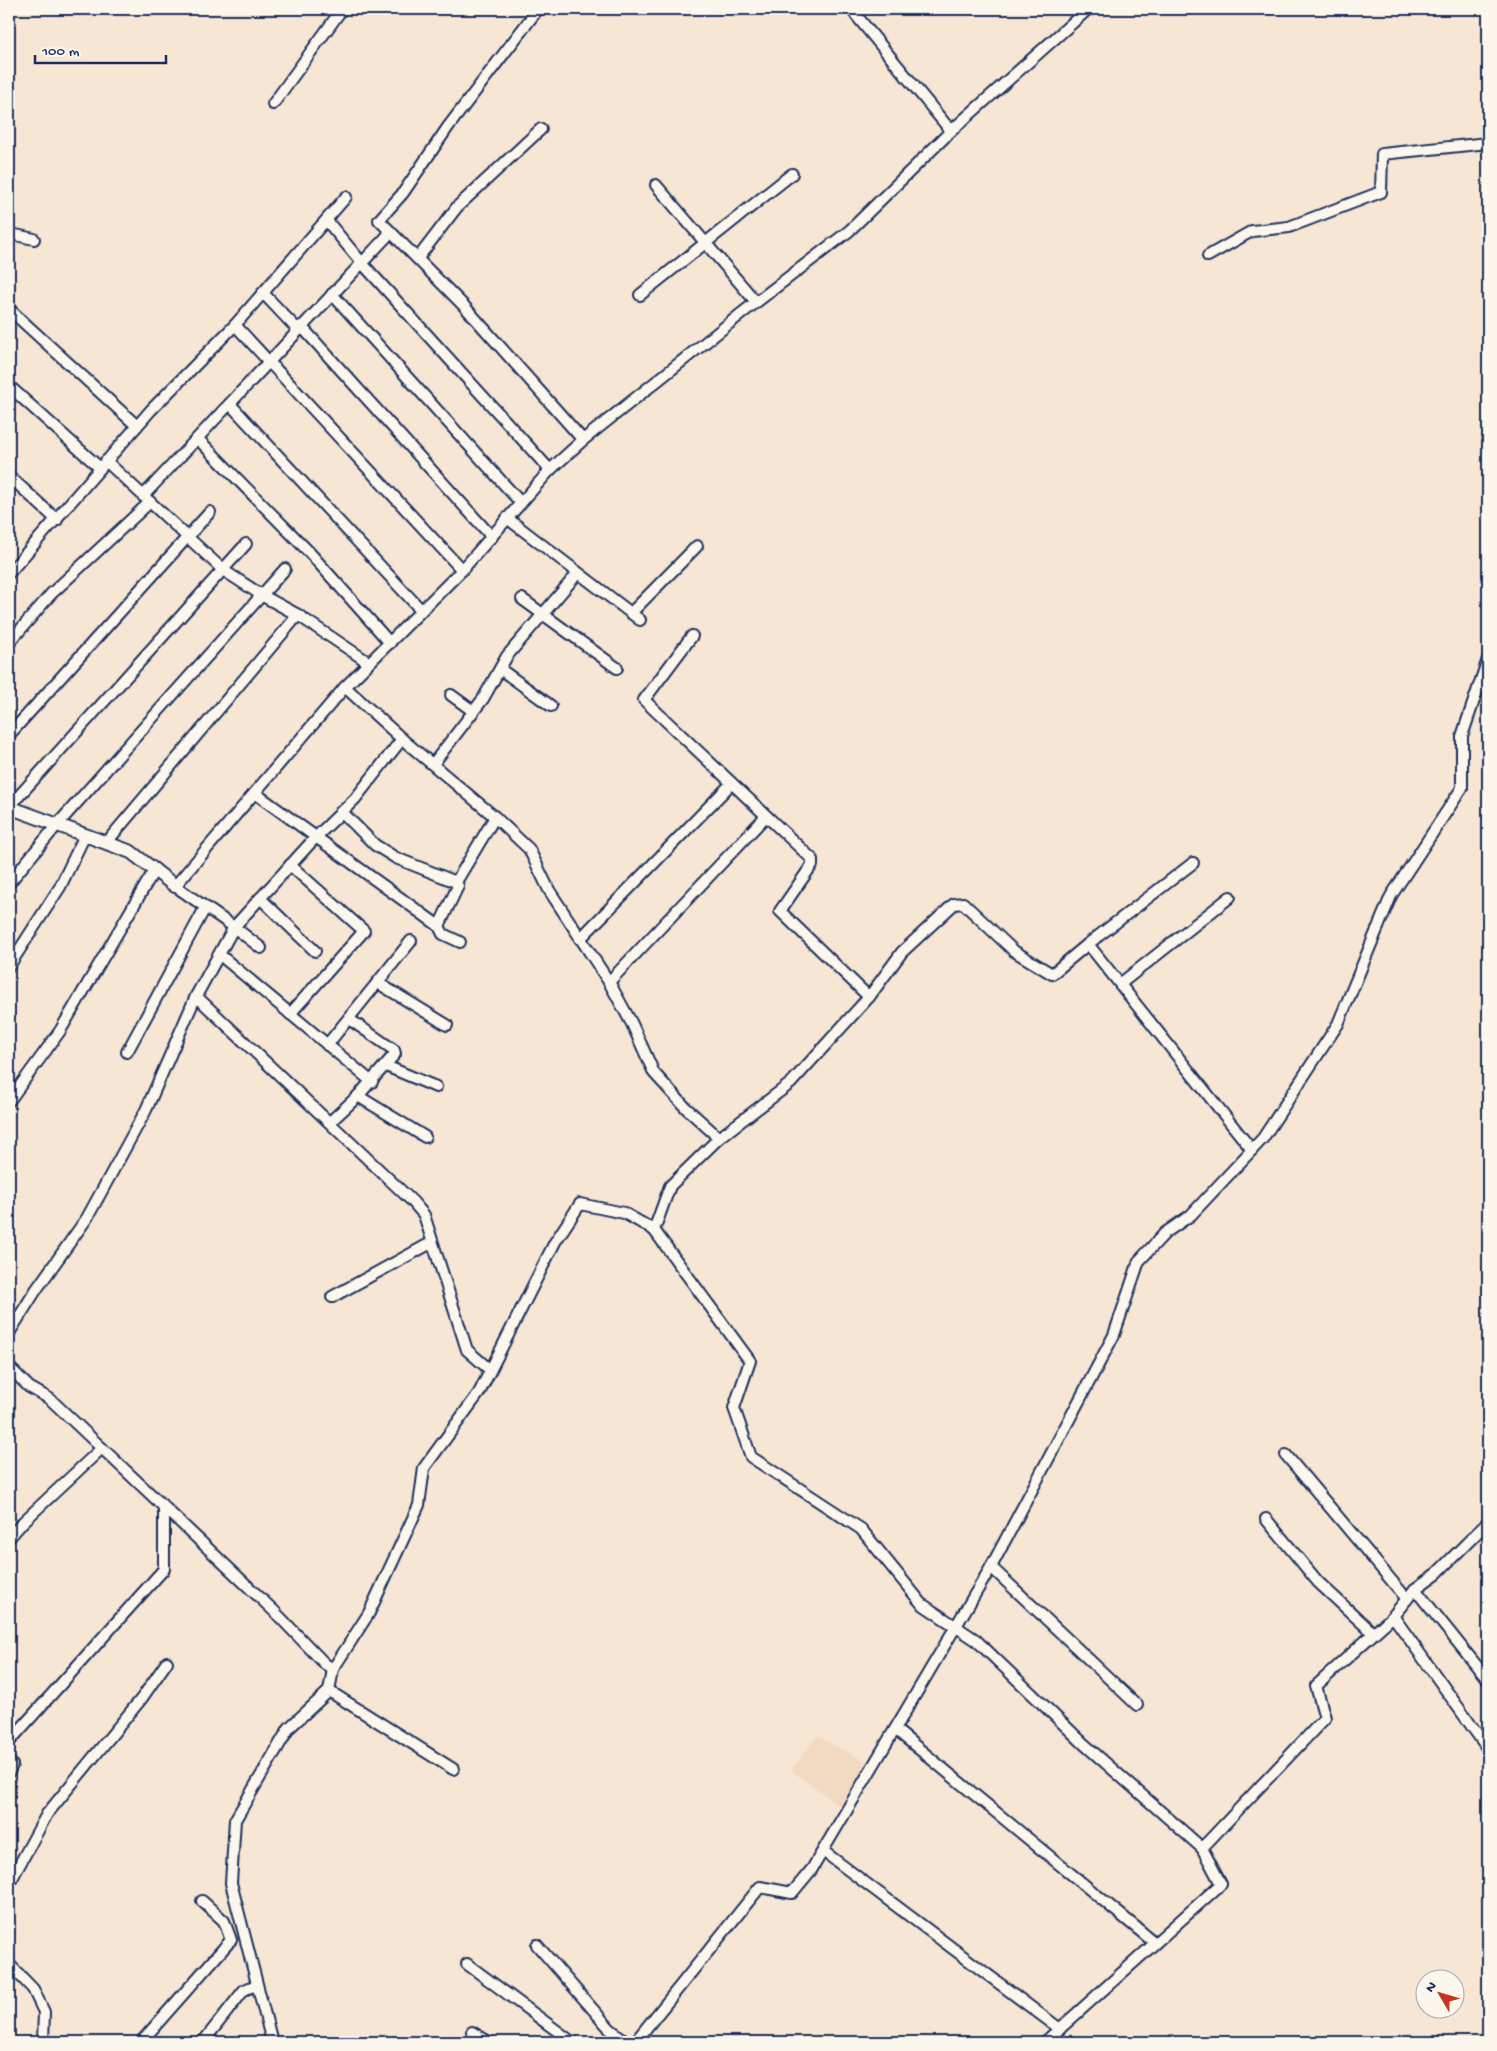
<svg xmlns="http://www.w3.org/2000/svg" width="1497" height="2051" font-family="'Gochi Hand',sans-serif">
  <rect width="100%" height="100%" fill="#f6e6d3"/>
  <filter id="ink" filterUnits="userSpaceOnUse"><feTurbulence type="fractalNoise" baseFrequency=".02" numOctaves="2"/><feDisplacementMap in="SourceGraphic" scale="10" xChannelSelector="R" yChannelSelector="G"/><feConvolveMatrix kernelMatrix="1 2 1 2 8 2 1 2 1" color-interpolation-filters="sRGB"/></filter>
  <g filter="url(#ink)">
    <!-- built -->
    <polygon fill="#f2dac2" points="817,1736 867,1762 841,1807 791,1770"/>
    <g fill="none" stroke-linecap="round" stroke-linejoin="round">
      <!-- minor casing -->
      <g stroke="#1b2f5e" stroke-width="14">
        <g id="minor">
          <polyline points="538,9 448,127 403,193 379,220 465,307 583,440"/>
          <polyline points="851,9 951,131"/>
          <polyline points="273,104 342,9"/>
          <polyline points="656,185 756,302"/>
          <polyline points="327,221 362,263 550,470"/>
          <polyline points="9,236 11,234 34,239"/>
          <polyline points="1208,256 1252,231 1289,227 1381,192 1382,154 1488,143"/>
          <polyline points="418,258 457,207 541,129"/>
          <polyline points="263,293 298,330"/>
          <polyline points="332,294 521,503"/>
          <polyline points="640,295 792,174"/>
          <polyline points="9,309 137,426"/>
          <polyline points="235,325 462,570"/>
          <polyline points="301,326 492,537"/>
          <polyline points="9,386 100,468"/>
          <polyline points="230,404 421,610"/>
          <polyline points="198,439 309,552 390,643"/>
          <polyline points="106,461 223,570 263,596 298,615 368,662"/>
          <polyline points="9,476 57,520"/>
          <polyline points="143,496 391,232"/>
          <polyline points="507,518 640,620"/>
          <polyline points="9,573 151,410 235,325 346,197"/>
          <polyline points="522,599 617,668"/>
          <polyline points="631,613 697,546"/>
          <polyline points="692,636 644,700 812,859 812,865 780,911 869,997"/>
          <polyline points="9,643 51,594 150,502"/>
          <polyline points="500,669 551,706"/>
          <polyline points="345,687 402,739 495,817 529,849 549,890 609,982 632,1024 654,1073 686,1108 719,1138"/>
          <polyline points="451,695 473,711"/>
          <polyline points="9,735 210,512"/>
          <polyline points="433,764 483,699 507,656 578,573"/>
          <polyline points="255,793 439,926"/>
          <polyline points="9,807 246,544"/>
          <polyline points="341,811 375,845 396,858 456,882"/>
          <polyline points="106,843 298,615"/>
          <polyline points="290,865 364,931 290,1014"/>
          <polyline points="9,883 57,825 285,569"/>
          <polyline points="260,898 315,951"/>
          <polyline points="580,939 731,784"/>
          <polyline points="460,942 443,934 439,926 458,886 456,882 495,817"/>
          <polyline points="1088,944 1193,863"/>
          <polyline points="261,948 234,927 175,886 345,687 462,570 550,470 583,440 746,310 849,231 951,131 1088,9"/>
          <polyline points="220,955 372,1082"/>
          <polyline points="9,966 60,887 85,835"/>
          <polyline points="609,982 766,816"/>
          <polyline points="378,983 447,1025"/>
          <polyline points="1120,984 1230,897"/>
          <polyline points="196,996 413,1202 424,1215 467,1350 490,1370"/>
          <polyline points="327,1045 411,941"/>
          <polyline points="127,1052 205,908"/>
          <polyline points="386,1066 436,1087"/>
          <polyline points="358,1096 425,1137"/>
          <polyline points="9,1101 60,1031 155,869"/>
          <polyline points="330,1122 358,1096 395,1054 394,1050 349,1019"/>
          <polyline points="654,1230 670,1186 719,1138 791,1083 869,997 902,952 954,904 963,903 1014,951 1052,974 1088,944 1252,1150"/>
          <polyline points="332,1297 431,1243"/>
          <polyline points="9,1333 36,1290 87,1218 146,1110 196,996 234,927 315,838 355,799 402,739"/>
          <polyline points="9,1367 29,1387 50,1399 274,1611 325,1664 333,1669"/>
          <polyline points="1286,1455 1407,1599"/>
          <polyline points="1266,1519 1318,1582 1373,1633"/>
          <polyline points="9,1538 23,1522 102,1448"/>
          <polyline points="991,1567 1137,1705"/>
          <polyline points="1415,1589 1488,1680"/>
          <polyline points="1393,1616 1488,1749"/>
          <polyline points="329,1691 453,1769"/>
          <polyline points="896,1730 1155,1943"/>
          <polyline points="9,1742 164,1569 164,1506"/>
          <polyline points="9,1761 12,1765 9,1772"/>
          <polyline points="823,1851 1060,2029"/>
          <polyline points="9,1884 47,1814 142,1698 167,1662"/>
          <polyline points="537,1945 610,2029 627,2042"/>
          <polyline points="9,1964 33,1989 44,2012 43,2042"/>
          <polyline points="467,1964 572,2042"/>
          <polyline points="472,2032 489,2042"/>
          <polyline points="141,2042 231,1940 224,1921 202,1901"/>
          <polyline points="203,2042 244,1990 256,1985"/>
          <polyline points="272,2042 231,1883 235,1820 289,1728 329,1691 333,1669 369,1613 419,1505 424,1468 479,1393 555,1242 580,1204 624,1213 654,1230 750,1361 734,1408 751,1457 861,1529 922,1604 976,1640 1084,1744 1202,1848"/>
          <polyline points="635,2042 760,1887 792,1893 812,1869 991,1567 1114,1335 1139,1261 1165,1233 1191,1215 1263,1138 1338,1024 1391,896 1462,788 1462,736 1488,659"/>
          <polyline points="1045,2042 1221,1884 1202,1848 1325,1718 1316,1686 1393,1616 1415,1589 1437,1573 1488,1522"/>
        </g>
      </g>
      <!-- tertiary casing -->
      <g stroke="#1b2f5e" stroke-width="16">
        <polyline id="tertiary" points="9,807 131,852 175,886"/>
      </g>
      <!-- minor -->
      <use href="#minor" stroke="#fbf7ec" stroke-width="10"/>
      <!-- tertiary -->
      <use href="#tertiary" stroke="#fbf7ec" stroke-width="12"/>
    </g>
  </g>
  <!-- margin -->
  <rect width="1497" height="2051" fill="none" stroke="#fbf7ec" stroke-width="30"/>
  <rect x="15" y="15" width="1467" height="2021" fill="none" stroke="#1b2f5e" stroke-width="2" filter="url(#ink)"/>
  <!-- north arrow -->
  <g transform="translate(1440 1994) rotate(308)"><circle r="24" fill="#fbf7ec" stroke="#a1a7b3"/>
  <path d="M0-4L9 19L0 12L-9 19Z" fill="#c8321e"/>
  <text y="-8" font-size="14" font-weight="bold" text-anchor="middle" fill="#1b2f5e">N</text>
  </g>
  <!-- scale -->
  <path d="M35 55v8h131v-8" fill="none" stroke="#1b2f5e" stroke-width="2.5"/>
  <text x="42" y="55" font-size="15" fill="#1b2f5e" stroke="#fbf7ec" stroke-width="4" paint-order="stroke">100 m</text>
</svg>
